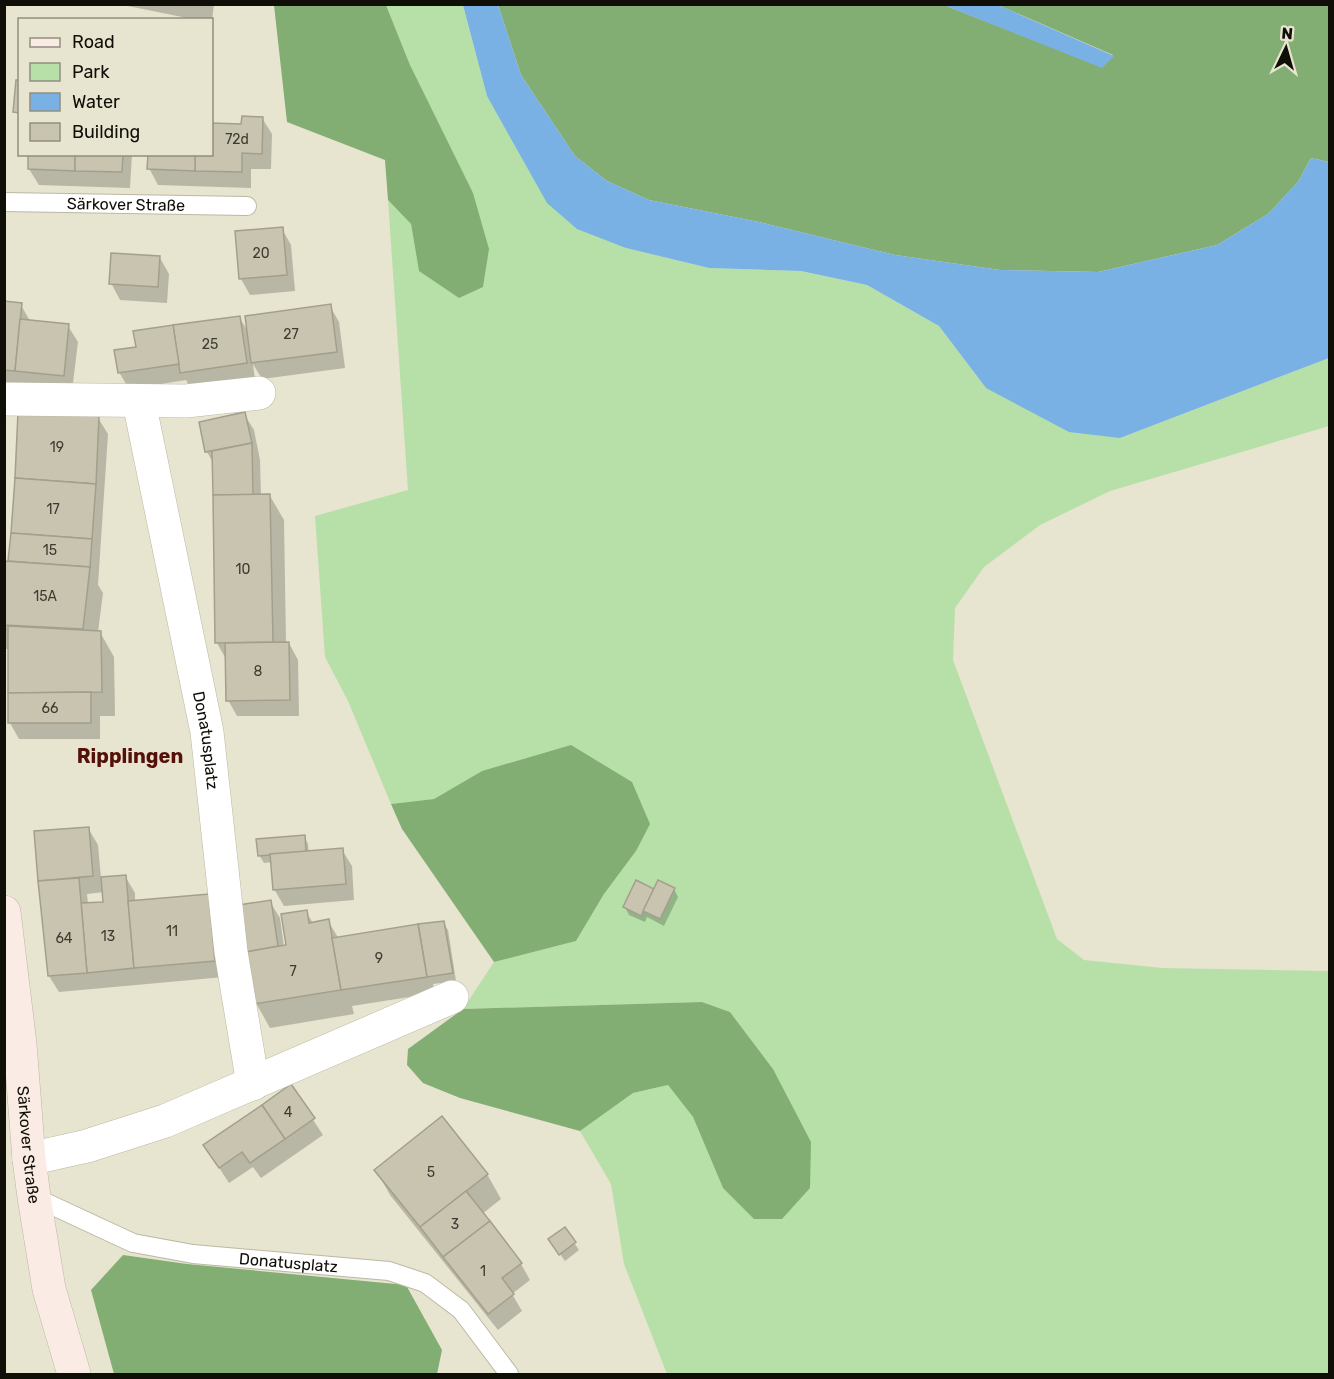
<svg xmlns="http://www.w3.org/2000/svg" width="1334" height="1379" font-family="Rubik,sans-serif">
  <rect width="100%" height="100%" fill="#e7e4cf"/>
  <!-- green -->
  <polygon fill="#b6e0a8" points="386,5 463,5 487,96 626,248 709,268 801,271 867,285 939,326 986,388 1120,438 1329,358 1329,426 1110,491 1040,525 984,567 955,608 953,660 1057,939 1084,960 1162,968 1329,971 1329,1374 667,1374 624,1264 611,1184 580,1131 633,1093 668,1085 693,1117 723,1188 773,1069 730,1012 702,1002 463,1009 494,962 576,941 604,894 636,851 482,771 434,799 391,804 348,701 325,657 315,516 408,490 388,200 411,224 419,271 410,65"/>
  <!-- forest -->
  <g fill="#82ae73">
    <polygon points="274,5 386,5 410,65 473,193 489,249 483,287 459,298 419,271 411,224 388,200 385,160 287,122"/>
    <polygon points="498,5 944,5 1102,67 1113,55 998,5 1329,5 1329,162 1311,158 1298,182 1268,214 1217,245 1098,272 1000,270 895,255 759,222 649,200 607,181 575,156 521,75"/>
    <polygon points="571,745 632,782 650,824 636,851 604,894 576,941 494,962 402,829 391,804 434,799 482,771"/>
    <polygon points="702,1002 730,1012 773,1069 811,1142 810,1188 782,1219 754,1219 723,1188 693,1117 668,1085 633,1093 580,1131 460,1098 423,1083 407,1065 408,1049 463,1009"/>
    <polygon points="123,1255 187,1264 406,1285 442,1350 437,1374 114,1374 91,1290"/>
  </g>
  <!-- water -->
  <g fill="#79b1e5">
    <polygon points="463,5 498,5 521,75 575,156 607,181 649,200 759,222 895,255 1000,270 1098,272 1217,245 1268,214 1298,182 1311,158 1329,162 1329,358 1120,438 1069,432 986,388 939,326 867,285 801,271 709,268 626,248 577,229 547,203 487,96"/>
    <polygon points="944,5 998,5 1114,56 1102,68"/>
  </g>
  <!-- shadow -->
  <g fill="#0003" fill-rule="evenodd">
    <polygon points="118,4 214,4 212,20 197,20"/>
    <polygon points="262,118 272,134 271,169 251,169 251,188 158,185 149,168 212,154 212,124 243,126"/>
    <polygon points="30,154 132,154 130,188 39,185 29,169"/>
    <polygon points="282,229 291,245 295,291 250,295 241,279"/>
    <polygon points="160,258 169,274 167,303 120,300 111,283"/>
    <polygon points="4,303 21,305 30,321 68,326 78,342 72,391 4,384"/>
    <polygon points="330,306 339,322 345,368 262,379 253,364 255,380 191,389 186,380 129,389 119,372 137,348 239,317 249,333"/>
    <polygon points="244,414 254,430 260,460 261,496 270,496 284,520 286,643 289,643 298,660 299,716 237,716 228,700 227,661 217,643 214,464 207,452"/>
    <polygon points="98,418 108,434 98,585 103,593 98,632 100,632 114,657 115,716 100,716 100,739 19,739 10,723 9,649 6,649 4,646 4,564 12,564 10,561"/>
    <path d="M88 828 98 845 101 878 125 876 135 893V902L208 895 224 977 59 992 49 976 36 833ZM104 892 105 903 88 904 87 894Z"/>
    <polygon points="304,836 308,844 309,853 342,850 352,866 354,900 284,906 274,889 272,862 264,863 259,855"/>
    <polygon points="674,889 678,897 664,926 647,917 645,922 629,915 625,907 654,891"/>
    <polygon points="270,902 280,918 284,947 288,947 306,912 313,923 328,921 339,939 443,922 448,930 456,981 433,984 435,993 352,1006 354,1014 270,1028 256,1003 240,906"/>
    <polygon points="291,1086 323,1135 261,1178 253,1167 229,1183 205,1146"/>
    <polygon points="376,1170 487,1174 501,1199 482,1214 521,1264 530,1280 512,1294 522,1311 498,1330 390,1195"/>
    <polygon points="565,1229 579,1250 565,1261 555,1247"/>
  </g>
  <!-- building -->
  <g fill="#c8c4b0" stroke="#a39f8c" stroke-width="1.5">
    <polygon points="16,80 20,80 20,113 13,112"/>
    <polygon points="242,116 263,117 262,154 242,153 242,172 195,171 195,154 212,154 212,123 241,124"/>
    <polygon points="28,154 75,154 75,171 28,169"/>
    <polygon points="75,154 123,154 122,172 75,171"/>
    <polygon points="148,154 195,154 195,171 147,169"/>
    <polygon points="283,227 287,275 239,279 235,231"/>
    <polygon points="111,253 160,256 158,287 109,284"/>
    <polygon points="4,301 22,303 15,371 4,370"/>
    <polygon points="331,304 337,352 251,363 245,316"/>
    <polygon points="240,316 247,363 180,373 173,325"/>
    <polygon points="20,319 69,324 64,376 15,371"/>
    <polygon points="173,325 179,364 118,373 114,350 136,347 133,331"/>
    <polygon points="18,412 99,416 96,484 15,478"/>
    <polygon points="245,412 252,443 205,452 199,422"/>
    <polygon points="252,443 253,495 213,495 212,451"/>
    <polygon points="15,478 96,484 92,539 11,533"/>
    <polygon points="270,494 273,642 215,643 213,495"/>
    <polygon points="11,533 92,539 90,567 8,561"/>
    <polygon points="4,561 90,567 83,629 4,625"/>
    <polygon points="8,626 101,631 102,692 8,693"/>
    <polygon points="289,642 290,700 226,701 225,643"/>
    <polygon points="91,692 91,723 8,723 8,693"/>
    <polygon points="89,827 93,876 38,881 34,831"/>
    <polygon points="305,835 306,852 258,856 256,839"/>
    <polygon points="343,848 346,884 273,890 270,854"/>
    <polygon points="126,875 134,968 87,973 81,903 103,902 101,877"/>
    <polygon points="79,878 87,973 48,976 38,881"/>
    <polygon points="636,880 654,889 641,916 623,907"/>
    <polygon points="658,880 675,888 660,919 643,911"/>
    <polygon points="209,894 215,961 134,968 128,901"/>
    <polygon points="271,900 278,946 246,952 239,905"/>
    <polygon points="307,910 309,923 329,919 341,990 254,1004 246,952 286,945 281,914"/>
    <polygon points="444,921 453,973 427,977 418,924"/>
    <polygon points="418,924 427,977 341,990 332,938"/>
    <polygon points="291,1084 315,1118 285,1139 262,1105"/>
    <polygon points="262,1105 285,1139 250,1163 242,1152 219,1168 203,1145"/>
    <polygon points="442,1116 488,1174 420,1227 374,1170"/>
    <polygon points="466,1191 490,1221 443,1257 420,1227"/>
    <polygon points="490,1221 522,1263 502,1278 514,1294 488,1314 443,1257"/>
    <polygon points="565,1227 576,1242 559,1255 548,1239"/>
  </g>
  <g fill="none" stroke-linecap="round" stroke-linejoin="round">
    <!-- service casing -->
    <g stroke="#bbb8a3" stroke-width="20">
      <g id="service">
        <path id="s1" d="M4 202 247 206"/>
        <path id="s2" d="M34 1197 133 1243 193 1254 389 1271 425 1283 461 1310 509 1374"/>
      </g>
    </g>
    <!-- minor casing -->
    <g stroke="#bbb8a3" stroke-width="34">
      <g id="minor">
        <polyline points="4,399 186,401 259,393"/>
        <path id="s3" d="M139 402 207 732 231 952 253 1084"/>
        <polyline points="29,1159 87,1146 165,1121 452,997"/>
      </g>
    </g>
    <!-- secondary casing -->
    <g stroke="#bbb8a3" stroke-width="34">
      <g id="secondary">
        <path id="s4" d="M4 912 20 1044 29 1159 34 1197 49 1289 74 1374"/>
      </g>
    </g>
    <!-- service -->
    <use href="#service" stroke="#fff" stroke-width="18"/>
    <!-- minor -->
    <use href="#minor" stroke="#fff" stroke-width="33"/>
    <!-- secondary -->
    <use href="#secondary" stroke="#faece5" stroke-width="33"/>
  </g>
  <g text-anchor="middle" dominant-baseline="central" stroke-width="4.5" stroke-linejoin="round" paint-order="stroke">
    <!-- number labels -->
    <g font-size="14" fill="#3d3c31">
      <text x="237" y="139">72d</text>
      <text x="261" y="253">20</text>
      <text x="291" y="334">27</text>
      <text x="210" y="344">25</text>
      <text x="57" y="447">19</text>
      <text x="53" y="509">17</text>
      <text x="50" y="550">15</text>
      <text x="243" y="569">10</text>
      <text x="45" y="596">15A</text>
      <text x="258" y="671">8</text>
      <text x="50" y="708">66</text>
      <text x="172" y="931">11</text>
      <text x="108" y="936">13</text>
      <text x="64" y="938">64</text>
      <text x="379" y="958">9</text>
      <text x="293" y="971">7</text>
      <text x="288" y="1112">4</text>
      <text x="431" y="1172">5</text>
      <text x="455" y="1224">3</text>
      <text x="483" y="1271">1</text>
    </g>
    <!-- street labels -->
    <g font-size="16" fill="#0f0e07" stroke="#e7e4cf">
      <text stroke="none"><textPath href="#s1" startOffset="122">Särkover Straße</textPath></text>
      <text stroke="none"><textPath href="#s3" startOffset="345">Donatusplatz</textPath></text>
      <text stroke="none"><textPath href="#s4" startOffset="234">Särkover Straße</textPath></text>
      <text stroke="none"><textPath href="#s2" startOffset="266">Donatusplatz</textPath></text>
    </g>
    <!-- quarter labels -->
    <g font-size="20" font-weight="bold" fill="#541009" stroke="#e7e4cf">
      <text x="130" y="756">Ripplingen</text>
    </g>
  </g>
  <!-- border -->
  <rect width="1334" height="1379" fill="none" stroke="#0f0e07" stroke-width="12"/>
  <!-- legend -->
  <rect x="18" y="18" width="195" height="138" fill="#e7e4cf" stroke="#918e7f" stroke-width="1.5"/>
  <rect x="30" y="38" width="30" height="9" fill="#faece5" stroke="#918e7f" stroke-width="1.5"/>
  <text x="72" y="48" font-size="18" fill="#0f0e07">Road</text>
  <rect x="30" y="63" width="30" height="18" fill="#b6e0a8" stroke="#918e7f" stroke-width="1.5"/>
  <text x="72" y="78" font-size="18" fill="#0f0e07">Park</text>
  <rect x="30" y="93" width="30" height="18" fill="#79b1e5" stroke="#918e7f" stroke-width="1.5"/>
  <text x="72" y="108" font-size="18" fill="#0f0e07">Water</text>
  <rect x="30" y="123" width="30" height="18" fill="#c8c4b0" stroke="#918e7f" stroke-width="1.5"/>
  <text x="72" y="138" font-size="18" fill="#0f0e07">Building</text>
  <!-- north arrow -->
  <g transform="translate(1286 48) rotate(5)" stroke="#e7e4cf" stroke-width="4.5" paint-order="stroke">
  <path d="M0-4.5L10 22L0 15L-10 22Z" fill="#0f0e07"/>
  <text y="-9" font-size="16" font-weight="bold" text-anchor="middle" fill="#0f0e07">N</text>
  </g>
</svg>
